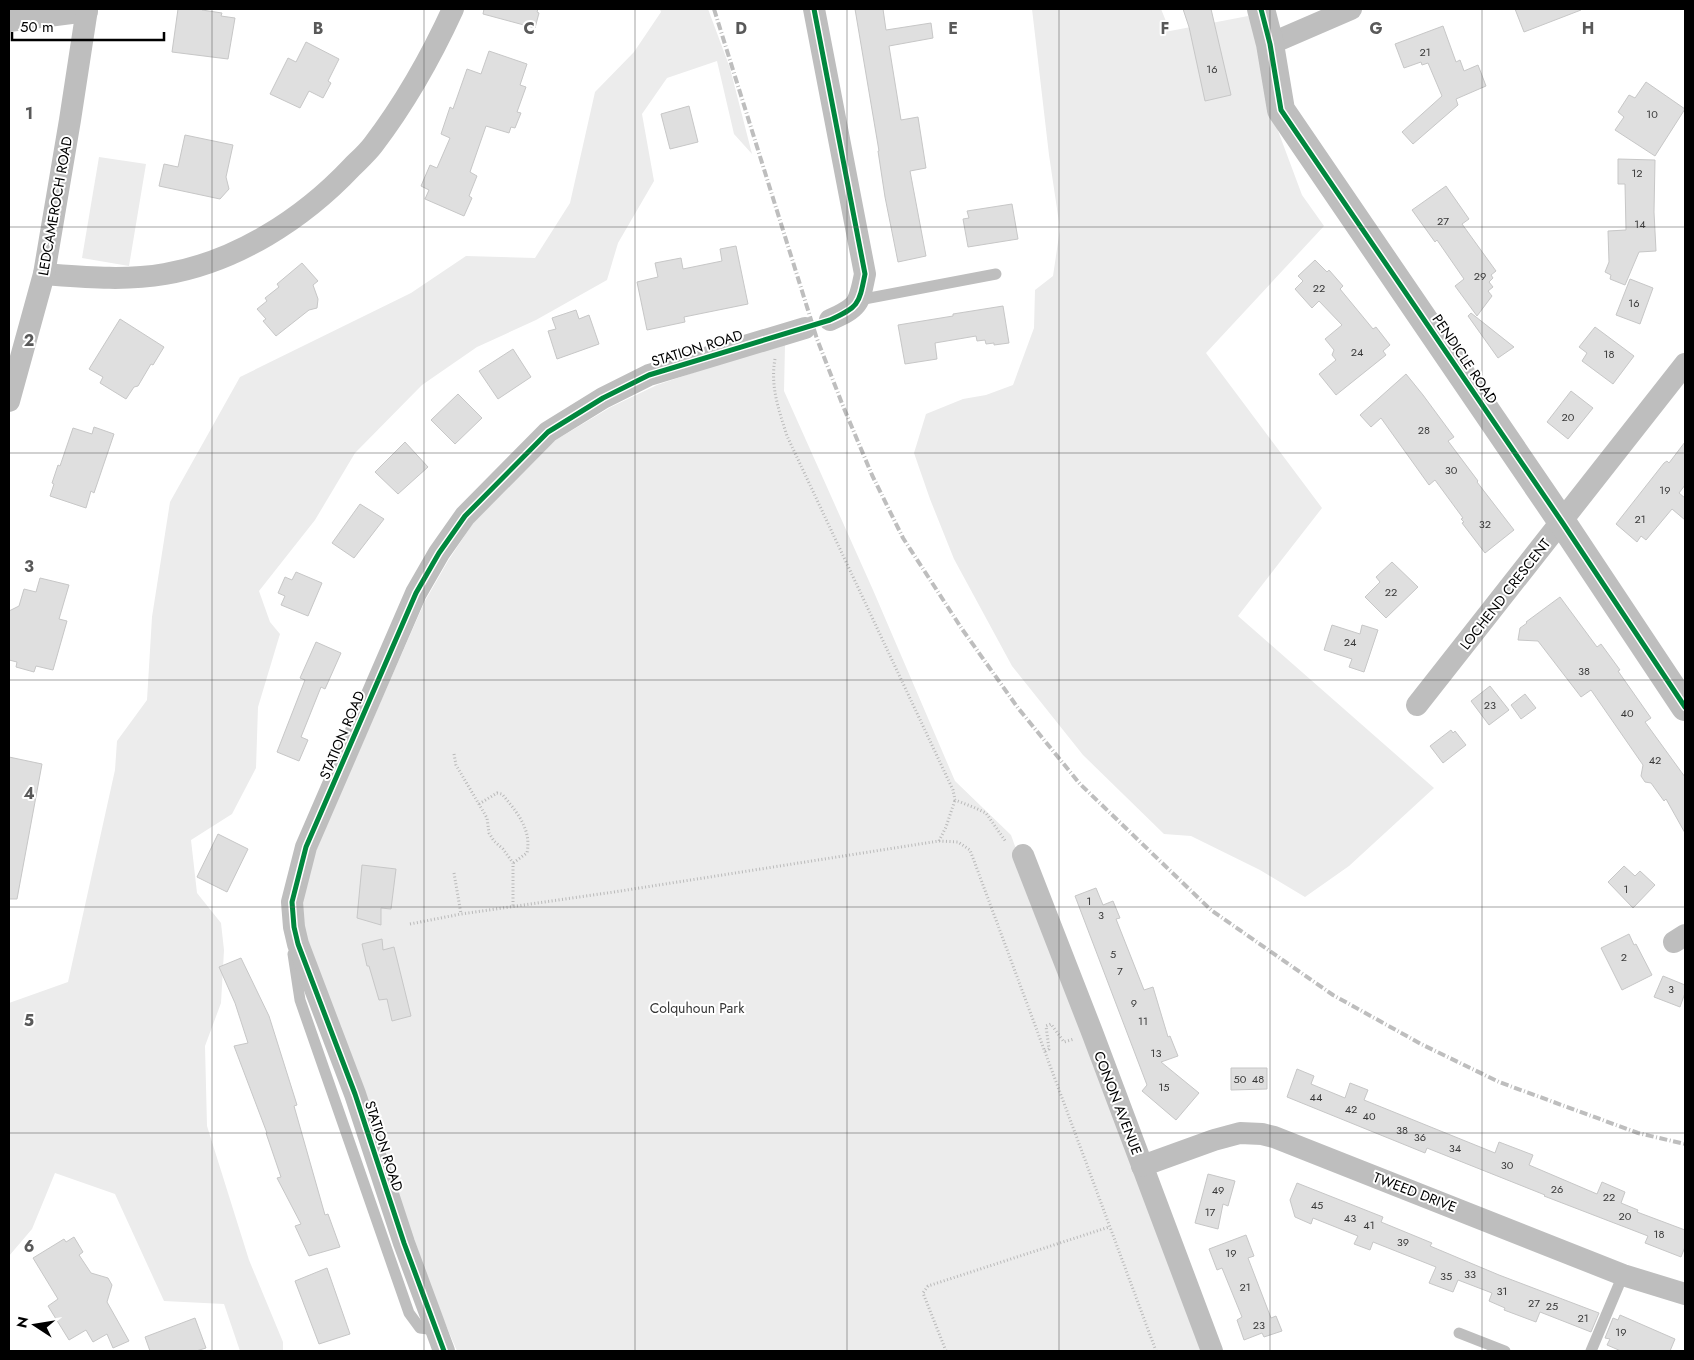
<svg xmlns="http://www.w3.org/2000/svg" width="1694" height="1360" font-family="Jost,sans-serif">
  <rect width="100%" height="100%" fill="#fff"/>
  <!-- green -->
  <g fill="#ececec">
    <polygon points="660,9 708,9 730,68 752,154 734,134 717,61 667,78 642,114 654,181 618,243 607,280 536,320 477,347 422,385 355,453 315,520 259,591 270,622 280,634 258,707 256,768 232,814 191,840 197,893 221,923 224,950 221,1003 205,1046 207,1126 249,1260 283,1342 283,1351 240,1351 224,1304 164,1301 115,1194 55,1173 32,1229 9,1256 9,1003 68,982 115,770 117,741 147,700 152,617 170,502 240,377 411,293 466,256 535,258 570,203 595,92 634,52 661,12"/>
    <polygon points="1032,9 1161,9 1170,31 1248,16 1263,46 1274,120 1302,195 1324,226 1206,353 1322,508 1238,616 1434,788 1349,866 1305,897 1260,870 1191,836 1164,834 1083,755 1012,666 954,559 930,499 914,453 926,414 963,399 986,395 1013,385 1034,328 1035,290 1053,276 1060,229 1049,155"/>
    <polygon points="99,157 146,164 129,266 82,258"/>
    <polygon points="785,345 784,391 873,590 955,781 1011,835 1066,989 1202,1351 457,1351 410,1240 301,931 304,883 322,835 425,601 448,561 473,523 554,441 611,407 657,385 722,363"/>
  </g>
  <!-- building -->
  <g fill="#dfdfdf" stroke="#c7c7c7">
    <polygon points="178,9 202,9 202,10 222,13 221,16 235,18 228,59 172,52"/>
    <polygon points="484,9 538,9 537,12 539,13 535,28 483,14"/>
    <polygon points="855,9 883,9 886,30 931,23 933,38 889,46 901,120 918,117 926,168 910,171 926,256 898,262 885,197 878,151 879,151"/>
    <polygon points="1183,9 1211,9 1231,95 1205,101 1189,27"/>
    <polygon points="1515,9 1580,9 1581,10 1524,32"/>
    <polygon points="1443,26 1456,62 1460,60 1464,71 1478,65 1486,86 1456,99 1458,105 1413,144 1402,132 1442,96 1428,63 1422,65 1421,62 1404,68 1395,44"/>
    <polygon points="306,42 339,59 328,81 331,83 323,98 309,91 300,108 270,94 288,58 296,62"/>
    <polygon points="489,51 527,64 520,85 526,87 517,112 521,113 515,128 511,127 509,133 486,126 470,172 477,176 469,196 472,198 464,216 425,199 429,190 421,186 430,165 437,168 450,138 441,134 450,107 453,109 467,69 481,74"/>
    <polygon points="1646,82 1685,109 1655,156 1615,130 1624,117 1618,112 1629,95 1635,98"/>
    <polygon points="689,106 698,142 670,149 661,114"/>
    <polygon points="185,135 233,145 226,177 229,189 220,199 159,186 164,164 178,167"/>
    <polygon points="1618,159 1655,160 1654,212 1656,251 1639,252 1625,285 1610,279 1611,275 1605,272 1609,262 1608,231 1626,230 1625,184 1618,184"/>
    <polygon points="1446,186 1469,219 1462,224 1496,271 1491,275 1493,278 1489,282 1493,287 1488,291 1492,296 1477,316 1455,286 1464,279 1437,240 1435,242 1412,210"/>
    <polygon points="1012,204 1018,239 968,247 963,219 969,218 967,211"/>
    <polygon points="736,246 748,304 684,317 685,322 647,330 637,282 658,277 655,263 681,258 683,269 722,261 720,249"/>
    <polygon points="1315,260 1327,272 1329,270 1343,286 1340,289 1373,329 1376,327 1390,345 1383,351 1386,355 1336,395 1319,374 1336,360 1332,355 1334,350 1325,339 1342,325 1319,301 1312,308 1295,289 1303,281 1298,276"/>
    <polygon points="302,263 318,281 313,285 318,299 317,308 309,310 276,336 263,321 266,319 257,309 267,301 265,298 279,287 277,284"/>
    <polygon points="1630,279 1653,288 1640,324 1616,315"/>
    <polygon points="1003,306 1009,343 994,345 994,343 986,344 985,340 977,341 976,336 935,343 937,359 905,364 898,325 953,316 953,314"/>
    <polygon points="576,310 579,319 589,315 599,344 557,359 548,331 556,329 552,318"/>
    <polygon points="1471,313 1514,347 1498,358 1468,316"/>
    <polygon points="120,319 164,347 153,365 151,364 138,386 134,387 126,399 100,383 103,377 89,369"/>
    <polygon points="1595,327 1634,356 1613,384 1582,361 1587,353 1579,347"/>
    <polygon points="513,349 531,377 498,399 479,371"/>
    <polygon points="1406,374 1423,395 1454,437 1448,441 1478,481 1477,482 1514,530 1485,553 1462,523 1464,522 1461,519 1463,518 1435,480 1429,485 1381,418 1371,427 1360,415"/>
    <polygon points="1571,391 1593,408 1568,439 1547,422"/>
    <polygon points="458,394 482,418 455,444 431,420"/>
    <polygon points="94,427 114,434 94,493 91,491 86,508 50,496 54,484 52,483 58,465 60,466 73,428 92,434"/>
    <polygon points="405,442 428,467 398,494 375,472"/>
    <polygon points="1685,442 1685,485 1679,493 1685,498 1685,520 1672,509 1646,540 1641,536 1637,542 1616,524 1664,463 1667,461 1669,463"/>
    <polygon points="360,504 384,519 354,558 332,543"/>
    <polygon points="1392,562 1418,587 1386,618 1365,597 1380,582 1376,577"/>
    <polygon points="296,572 322,583 308,616 281,605 285,596 278,593 285,577 292,580"/>
    <polygon points="40,578 69,585 59,619 67,621 53,670 36,666 34,672 16,667 17,662 9,660 9,611 19,606 24,589 36,592"/>
    <polygon points="1560,597 1597,647 1601,644 1620,670 1618,671 1651,718 1645,722 1685,777 1685,833 1666,799 1664,801 1651,783 1645,782 1641,776 1643,765 1591,690 1581,697 1538,641 1518,640 1520,628 1527,623 1526,622"/>
    <polygon points="1332,625 1360,634 1362,625 1378,630 1364,672 1349,667 1352,659 1324,650"/>
    <polygon points="316,642 341,653 325,689 321,687 301,737 308,740 299,761 277,752 305,680 300,678"/>
    <polygon points="1490,686 1509,710 1489,725 1471,701"/>
    <polygon points="1525,694 1536,708 1521,719 1511,705"/>
    <polygon points="1451,730 1453,733 1455,731 1466,745 1443,763 1430,746"/>
    <polygon points="9,757 42,764 17,899 9,899"/>
    <polygon points="218,834 248,849 227,892 197,877"/>
    <polygon points="362,865 396,869 391,909 381,908 381,925 357,918"/>
    <polygon points="1624,866 1635,876 1640,871 1655,885 1633,908 1608,882"/>
    <polygon points="1096,888 1103,905 1113,901 1120,918 1116,919 1144,990 1153,987 1168,1037 1170,1036 1178,1056 1161,1062 1199,1093 1176,1120 1142,1091 1147,1085 1075,896"/>
    <polygon points="1629,934 1634,945 1636,944 1652,975 1622,990 1601,948"/>
    <polygon points="382,939 383,950 394,947 411,1016 392,1021 387,999 379,1000 369,966 367,966 362,944"/>
    <polygon points="241,958 269,1016 297,1105 294,1106 325,1215 328,1214 340,1247 309,1256 295,1226 301,1224 277,1178 281,1177 266,1133 267,1133 234,1046 248,1043 235,1003 219,967"/>
    <polygon points="1663,976 1685,985 1685,993 1680,1007 1654,997"/>
    <polygon points="1231,1068 1267,1068 1267,1089 1231,1090"/>
    <polygon points="1297,1069 1314,1076 1311,1084 1345,1098 1350,1083 1368,1090 1364,1100 1495,1153 1499,1142 1533,1155 1529,1165 1597,1194 1602,1182 1625,1192 1621,1203 1638,1210 1637,1212 1685,1230 1685,1247 1681,1257 1645,1243 1648,1236 1544,1196 1545,1195 1427,1148 1425,1153 1287,1097"/>
    <polygon points="1208,1174 1235,1181 1228,1206 1223,1204 1218,1229 1195,1223"/>
    <polygon points="1297,1183 1383,1217 1381,1222 1432,1243 1430,1246 1499,1275 1599,1313 1591,1332 1540,1312 1536,1322 1504,1310 1505,1308 1489,1301 1492,1293 1458,1280 1453,1292 1429,1283 1436,1267 1373,1242 1370,1250 1354,1244 1358,1236 1313,1218 1311,1224 1295,1217 1290,1200"/>
    <polygon points="1246,1235 1254,1256 1248,1258 1271,1318 1276,1316 1282,1331 1264,1337 1262,1333 1244,1340 1237,1320 1242,1317 1222,1268 1217,1270 1209,1249"/>
    <polygon points="74,1237 83,1252 79,1255 91,1273 108,1278 112,1285 107,1302 129,1341 113,1348 107,1334 93,1342 86,1330 69,1340 48,1306 58,1299 33,1258 64,1239 66,1242"/>
    <polygon points="327,1268 350,1334 319,1344 295,1281"/>
    <polygon points="1620,1315 1675,1339 1670,1351 1621,1351 1607,1345 1610,1339 1605,1338 1613,1318 1618,1320"/>
    <polygon points="195,1318 206,1348 196,1351 150,1351 145,1337"/>
  </g>
  <g fill="none" stroke-linecap="round" stroke-linejoin="round">
    <!-- path -->
    <g stroke="#b9b9b9" stroke-width="3" stroke-dasharray="1 2.5" stroke-linecap="butt">
      <path d="M775 359C770 387 779 410 787 436L953 790 955 800 973 807 986 813 1006 842"/>
      <polyline points="454,754 456,765 487,818 489,833 494,841 503,849 513,863 513,906"/>
      <path d="M479 804 497 793 502 794C516 811 532 829 527 853L513 863"/>
      <polyline points="939,841 946,827 955,800"/>
      <polyline points="454,873 461,914"/>
      <polyline points="410,924 461,914 614,892 939,841 958,842 970,850 1156,1351"/>
      <polyline points="1045,1051 1049,1049 1046,1026 1051,1024 1064,1042 1074,1039"/>
      <polyline points="946,1351 923,1293 928,1286 1109,1227"/>
    </g>
    <!-- service -->
    <g stroke="#bebebe" stroke-width="11">
      <polyline points="859,300 996,274"/>
      <polyline points="293,954 300,1000 409,1313 420,1328 436,1330"/>
      <polyline points="1459,1333 1505,1351"/>
      <polyline points="1591,1351 1623,1275"/>
    </g>
    <!-- minor -->
    <g stroke="#bebebe" stroke-width="22">
      <path d="M814 9 865 274C859 304 859 307 830 320"/>
      <polyline points="9,21 87,11"/>
      <polyline points="1270,44 1351,9"/>
      <path d="M44 274C84 277 125 281 165 274 236 262 303 219 352 167 359 160 367 153 373 145 405 103 431 57 453 9"/>
      <polyline points="9,401 44,274 70,120 87,9"/>
      <polyline points="1417,705 1685,364"/>
      <polyline points="1023,855 1092,1032 1212,1351"/>
      <polyline points="1674,942 1685,935"/>
      <polyline points="1142,1166 1214,1140 1240,1133 1262,1134 1274,1137 1623,1275 1685,1294"/>
      <polyline points="444,1351 404,1243 355,1094 298,944 294,927 292,902 306,847 416,593 439,553 465,516 548,432 603,398 649,375 805,328"/>
    </g>
    <!-- tertiary -->
    <polyline stroke="#bebebe" stroke-width="28" points="1261,9 1270,44 1281,110 1562,522 1685,707"/>
    <!-- rail -->
    <polyline stroke="#bebebe" stroke-width="4" stroke-dasharray="8 2.5 1 2.5" stroke-linecap="butt" points="714,9 817,339 843,406 872,475 903,538 962,629 1018,708 1080,784 1211,910 1333,995 1421,1044 1499,1082 1638,1133 1685,1144"/>
    <!-- cycleway casing -->
    <g stroke="#fff" stroke-width="8">
      <g id="cycleway">
        <polyline points="1261,9 1270,44 1281,110 1562,522 1685,707"/>
        <path d="M444 1351 404 1243 355 1094 298 944 294 927 292 902 306 847 416 593 439 553 465 516 548 432 603 398 649 375 830 320C859 307 859 304 865 274L814 9"/>
      </g>
    </g>
    <!-- cycleway -->
    <use href="#cycleway" stroke="#00873e" stroke-width="5"/>
  </g>
  <!-- grid -->
  <path fill="none" stroke="#595959" stroke-width="1" stroke-opacity="0.55" d="M212 9V1351M424 9V1351M635 9V1351M847 9V1351M1059 9V1351M1270 9V1351M1482 9V1351M9 227H1685M9 453H1685M9 680H1685M9 907H1685M9 1133H1685"/>
  <g text-anchor="middle" dominant-baseline="central" stroke-width="4" stroke-linejoin="round" paint-order="stroke">
    <!-- number labels -->
    <g font-size="11" fill="#383838">
      <text x="1425" y="52">21</text>
      <text x="1212" y="69">16</text>
      <text x="1652" y="114">10</text>
      <text x="1637" y="173">12</text>
      <text x="1443" y="221">27</text>
      <text x="1640" y="224">14</text>
      <text x="1480" y="276">29</text>
      <text x="1319" y="288">22</text>
      <text x="1634" y="303">16</text>
      <text x="1357" y="352">24</text>
      <text x="1609" y="354">18</text>
      <text x="1568" y="417">20</text>
      <text x="1424" y="430">28</text>
      <text x="1451" y="470">30</text>
      <text x="1665" y="490">19</text>
      <text x="1640" y="519">21</text>
      <text x="1485" y="524">32</text>
      <text x="1391" y="592">22</text>
      <text x="1350" y="642">24</text>
      <text x="1584" y="671">38</text>
      <text x="1490" y="705">23</text>
      <text x="1627" y="713">40</text>
      <text x="1655" y="760">42</text>
      <text x="1626" y="889">1</text>
      <text x="1089" y="901">1</text>
      <text x="1101" y="915">3</text>
      <text x="1113" y="954">5</text>
      <text x="1624" y="957">2</text>
      <text x="1120" y="971">7</text>
      <text x="1671" y="989">3</text>
      <text x="1134" y="1003">9</text>
      <text x="1143" y="1021">11</text>
      <text x="1156" y="1053">13</text>
      <text x="1240" y="1079">50</text>
      <text x="1258" y="1079">48</text>
      <text x="1164" y="1087">15</text>
      <text x="1316" y="1097">44</text>
      <text x="1351" y="1109">42</text>
      <text x="1369" y="1116">40</text>
      <text x="1402" y="1130">38</text>
      <text x="1420" y="1137">36</text>
      <text x="1455" y="1148">34</text>
      <text x="1507" y="1165">30</text>
      <text x="1557" y="1189">26</text>
      <text x="1218" y="1190">49</text>
      <text x="1609" y="1197">22</text>
      <text x="1317" y="1205">45</text>
      <text x="1210" y="1212">17</text>
      <text x="1625" y="1216">20</text>
      <text x="1350" y="1218">43</text>
      <text x="1369" y="1225">41</text>
      <text x="1659" y="1234">18</text>
      <text x="1403" y="1242">39</text>
      <text x="1231" y="1253">19</text>
      <text x="1470" y="1274">33</text>
      <text x="1446" y="1276">35</text>
      <text x="1245" y="1287">21</text>
      <text x="1502" y="1291">31</text>
      <text x="1534" y="1303">27</text>
      <text x="1552" y="1306">25</text>
      <text x="1583" y="1318">21</text>
      <text x="1259" y="1325">23</text>
      <text x="1621" y="1332">19</text>
    </g>
    <!-- street labels -->
    <g font-size="14" fill="#000" stroke="#fff">
      <text transform="translate(55 206) rotate(-80)">LEDCAMEROCH ROAD</text>
      <text transform="translate(697 348) rotate(-17)">STATION ROAD</text>
      <text transform="translate(1465 359) rotate(56)">PENDICLE ROAD</text>
      <text transform="translate(1505 594) rotate(-52)">LOCHEND CRESCENT</text>
      <text transform="translate(342 735) rotate(-67)">STATION ROAD</text>
      <text transform="translate(1118 1103) rotate(69)">CONON AVENUE</text>
      <text transform="translate(384 1146) rotate(72)">STATION ROAD</text>
      <text transform="translate(1415 1192) rotate(21)">TWEED DRIVE</text>
    </g>
    <!-- park labels -->
    <g font-size="14" fill="#333" stroke="#fff">
      <text x="697" y="1008">Colquhoun Park</text>
    </g>
  </g>
  <g font-size="16" text-anchor="middle" font-weight="bold" fill="#595959" stroke="#fff" stroke-width="4" stroke-linejoin="round" paint-order="stroke">
    <text x="318" y="34">B</text>
    <text x="529" y="34">C</text>
    <text x="741" y="34">D</text>
    <text x="953" y="34">E</text>
    <text x="1165" y="34">F</text>
    <text x="1376" y="34">G</text>
    <text x="1588" y="34">H</text>
    <text x="29" y="119">1</text>
    <text x="29" y="346">2</text>
    <text x="29" y="572">3</text>
    <text x="29" y="799">4</text>
    <text x="29" y="1026">5</text>
    <text x="29" y="1252">6</text>
  </g>
  <!-- border -->
  <rect width="1694" height="1360" fill="none" stroke="#000000" stroke-width="20"/>
  <!-- north arrow -->
  <g transform="translate(35 1325) rotate(282)" stroke="#ffffff" stroke-width="4" paint-order="stroke">
  <path d="M0-4L9 19L0 12L-9 19Z" fill="#000000"/>
  <text y="-8" font-size="14" font-weight="bold" text-anchor="middle" fill="#000000">N</text>
  </g>
  <!-- scale -->
  <path d="M12 32v8h152v-8" fill="none" stroke="#000000" stroke-width="2.5"/>
  <text x="20" y="32" font-size="15" fill="#000000" stroke="#ffffff" stroke-width="4" paint-order="stroke">50 m</text>
</svg>
